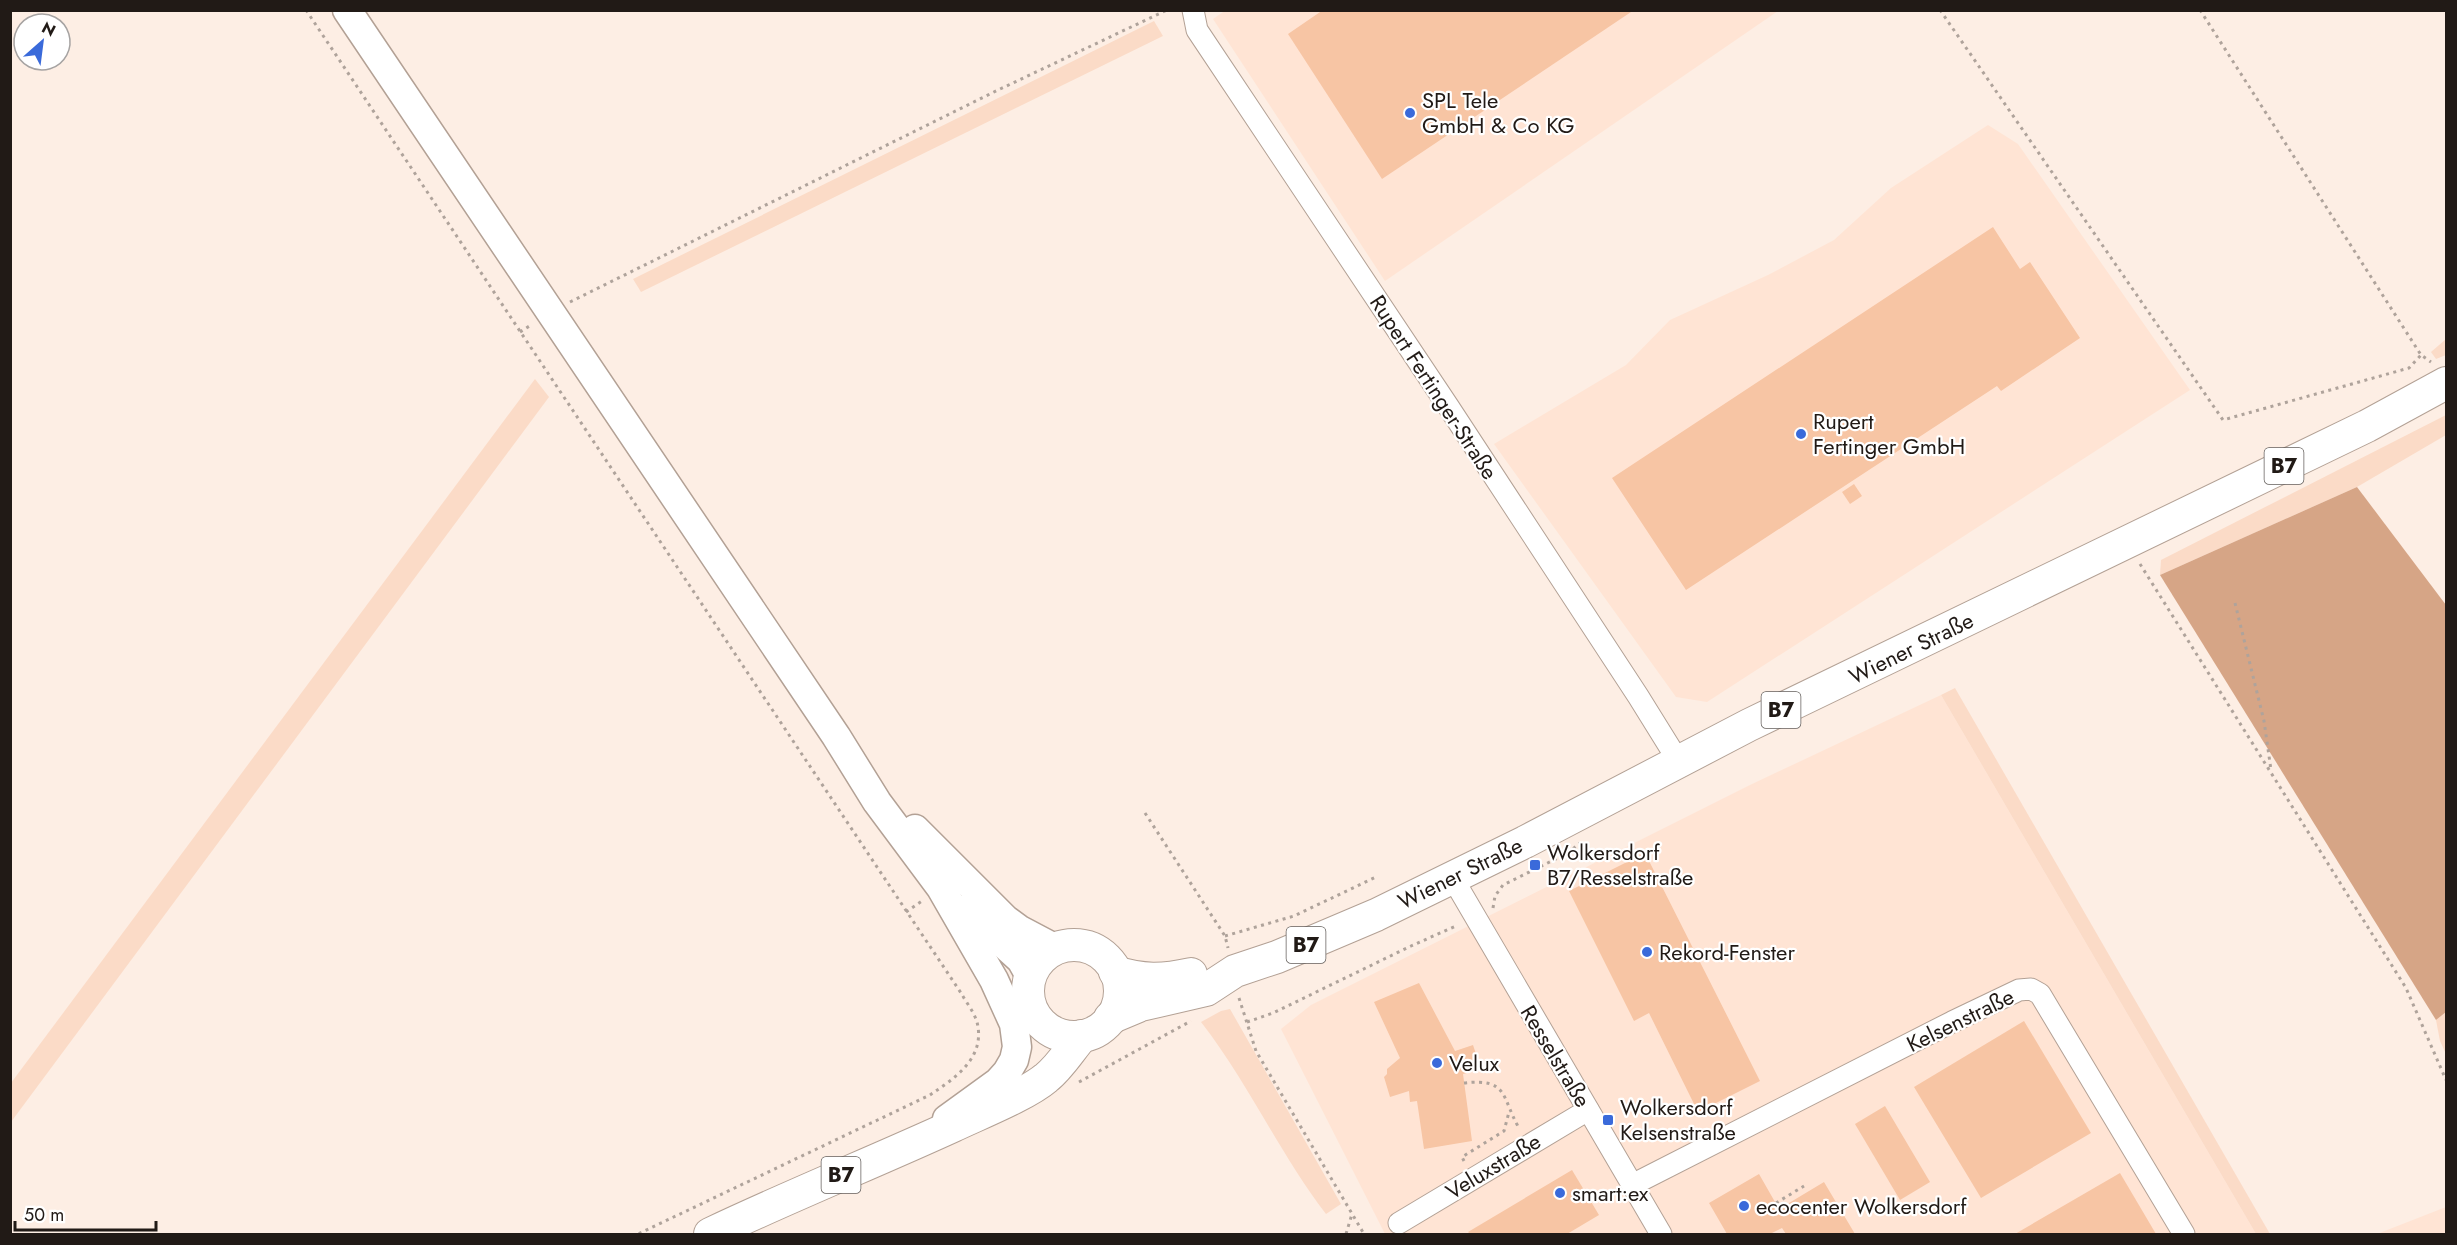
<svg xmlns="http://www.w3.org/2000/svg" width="2457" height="1245" font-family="Jost,sans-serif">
  <rect width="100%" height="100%" fill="#fdeee4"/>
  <!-- built -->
  <g fill="#ffe4d4">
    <polygon points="1226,10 1778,11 1385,281 1213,19"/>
    <polygon points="1988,125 2018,144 2190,390 1707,702 1676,697 1494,444 1626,365 1670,320 1768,275 1834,240 1891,188"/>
    <polygon points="1941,695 2256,1234 1385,1234 1281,1029 1311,1005 1750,785"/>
    <polygon points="2446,1207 2446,1234 2377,1234"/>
  </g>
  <!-- green -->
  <g fill="#fbdbc7">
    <polygon points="1154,21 1163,36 641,292 633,279"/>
    <polygon points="2446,339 2446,355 2436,359 2431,352"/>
    <polygon points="535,379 549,397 11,1122 11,1083"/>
    <polygon points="2446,415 2446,435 2357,487 2160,575 2161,560"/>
    <polygon points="1955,688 2270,1234 2256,1234 1941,695"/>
    <path d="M1230 1009 1341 1204 1326 1214C1279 1153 1248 1082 1201 1022L1221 1011Z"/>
    <polygon points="2446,1012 2446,1054 2440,1041 2436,1020"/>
  </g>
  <!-- water -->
  <polygon fill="#d6a586" points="2357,487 2446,605 2446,1012 2436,1020 2160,575"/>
  <!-- building -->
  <g fill="#f7c5a4">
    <polygon points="1323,10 1634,10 1382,179 1288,34"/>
    <polygon points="1993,227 2020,269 2030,262 2080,338 2001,391 1997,386 1686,590 1612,478"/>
    <polygon points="1854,484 1862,496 1850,504 1842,492"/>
    <polygon points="1645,853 1760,1081 1698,1112 1649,1013 1634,1021 1569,891"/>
    <polygon points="1419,983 1455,1051 1473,1045 1481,1069 1463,1074 1472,1141 1424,1149 1417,1101 1410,1102 1409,1091 1390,1097 1384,1077 1387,1074 1387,1069 1400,1058 1374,1002"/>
    <polygon points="2024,1021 2091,1133 1981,1198 1914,1087"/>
    <polygon points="1885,1106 1930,1182 1900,1200 1855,1124"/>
    <polygon points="1572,1170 1599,1215 1567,1234 1470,1234 1468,1232"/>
    <polygon points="2120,1173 2156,1234 2015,1234"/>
    <polygon points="1759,1174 1779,1209 1824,1182 1855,1234 1786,1234 1782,1228 1770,1234 1727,1234 1709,1203"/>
  </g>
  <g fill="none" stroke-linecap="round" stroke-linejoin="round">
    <!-- minor casing -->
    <g stroke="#b3a195" stroke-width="23">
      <g id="minor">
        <polyline points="1193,10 1197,30 1448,406 1638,696 1679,762"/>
        <polyline points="1452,877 1661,1234"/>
        <polyline points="1632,1185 1952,1022 2019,990 2031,989 2040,994 2184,1234"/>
        <polyline points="1399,1223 1588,1110"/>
      </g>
    </g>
    <!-- secondary casing -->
    <g stroke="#b3a195" stroke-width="31">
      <g id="secondary">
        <polyline points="347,10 836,736 877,802 941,888 994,980 1014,1024 1017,1047 1014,1060 1007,1072 998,1082 947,1119"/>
        <polyline points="915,829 1005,919 1020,930 1056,949"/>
        <polyline points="965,909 1021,960 1030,976"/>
      </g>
    </g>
    <!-- primary casing -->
    <g stroke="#b3a195" stroke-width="34">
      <g id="primary">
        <circle cx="1074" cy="991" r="46"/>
        <path d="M1115 972C1142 981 1164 980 1191 974"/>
        <polyline points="1110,1018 1141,1005 1206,990 1235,971 1277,957 1376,915 1525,842 1749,725 2367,426 2446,383"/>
        <path d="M710 1234C790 1196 872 1163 953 1126 978 1114 1026 1095 1046 1078 1060 1067 1070 1050 1082 1036"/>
      </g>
    </g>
    <!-- path -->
    <g stroke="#afa39b" stroke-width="3" stroke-dasharray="3 4.5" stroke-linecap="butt">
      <path d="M306 10 961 993C966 1002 974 1012 977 1022 986 1058 955 1078 930 1095L638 1234"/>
      <polyline points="1940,10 2223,420 2409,368 2421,355"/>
      <polyline points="2200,10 2421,355 2431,362"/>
      <polyline points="570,302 998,90 1167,10"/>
      <polyline points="520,332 531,325"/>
      <polyline points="2140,564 2406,988 2446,1080"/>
      <polyline points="2235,603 2264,721 2271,770"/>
      <polyline points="1145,813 1225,936 1228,948"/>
      <polyline points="1493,908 1495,896 1503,885 1568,853 1580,843"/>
      <polyline points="906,912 922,901"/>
      <polyline points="1225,936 1294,916 1376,877"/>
      <polyline points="1239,998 1256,1051 1364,1234"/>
      <polyline points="1247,1022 1273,1013 1411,946 1458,925"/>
      <polyline points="1079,1082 1191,1021"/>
      <path d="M1464 1083C1509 1078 1501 1097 1519 1128"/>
      <polyline points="1464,1161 1462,1157 1504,1131 1509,1112"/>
      <polyline points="1776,1203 1804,1186"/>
      <polyline points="1346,1234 1352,1214"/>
    </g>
    <!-- minor -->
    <use href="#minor" stroke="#fff" stroke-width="21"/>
    <!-- secondary -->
    <use href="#secondary" stroke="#fff" stroke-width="28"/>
    <!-- primary -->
    <use href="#primary" stroke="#fff" stroke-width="32"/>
  </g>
  <!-- markers -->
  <g fill="#3a6ada" stroke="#fff" stroke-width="2">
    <circle cx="1410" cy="113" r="6"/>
    <circle cx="1801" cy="434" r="6"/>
    <rect x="1529" y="859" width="12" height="12" rx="3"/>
    <circle cx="1647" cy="952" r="6"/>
    <circle cx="1437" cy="1063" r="6"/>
    <rect x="1602" y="1114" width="12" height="12" rx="3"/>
    <circle cx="1560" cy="1193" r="6"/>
    <circle cx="1744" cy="1206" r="6"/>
  </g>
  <g text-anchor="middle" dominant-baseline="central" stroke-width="4.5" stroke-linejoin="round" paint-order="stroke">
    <!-- shield labels -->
    <g fill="#fff" stroke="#645f5c" stroke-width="1.5">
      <rect x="2264.5" y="448" width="39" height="36" rx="4.5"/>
      <rect x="1761.5" y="692" width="39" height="36" rx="4.5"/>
      <rect x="1286.5" y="927" width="39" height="36" rx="4.5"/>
      <rect x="821.5" y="1157" width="39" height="36" rx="4.5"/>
    </g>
    <g font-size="21" font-weight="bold" fill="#211a16">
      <text x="2284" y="466">B7</text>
      <text x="1781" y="710">B7</text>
      <text x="1306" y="945">B7</text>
      <text x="841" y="1175">B7</text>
    </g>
    <!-- poi labels -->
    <g font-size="22" fill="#211a16" stroke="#fff" text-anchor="start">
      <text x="1422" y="100">SPL Tele<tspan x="1422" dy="25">GmbH &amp; Co KG</tspan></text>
      <text x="1813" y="421">Rupert<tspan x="1813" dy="25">Fertinger GmbH</tspan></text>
      <text x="1547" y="852">Wolkersdorf<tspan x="1547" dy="25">B7/Resselstraße</tspan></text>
      <text x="1659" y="952">Rekord-Fenster</text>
      <text x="1449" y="1063">Velux</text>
      <text x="1620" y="1107">Wolkersdorf<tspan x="1620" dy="25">Kelsenstraße</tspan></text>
      <text x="1572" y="1193">smart:ex</text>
      <text x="1756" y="1206">ecocenter Wolkersdorf</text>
    </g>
    <!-- street labels -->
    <g font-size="22" fill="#211a16" stroke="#fff">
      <text transform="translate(1434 387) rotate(57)">Rupert Fertinger-Straße</text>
      <text transform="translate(1911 648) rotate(-26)">Wiener Straße</text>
      <text transform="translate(1460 873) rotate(-26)">Wiener Straße</text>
      <text transform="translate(1960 1020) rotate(-26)">Kelsenstraße</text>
      <text transform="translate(1556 1056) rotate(59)">Resselstraße</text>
      <text transform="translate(1493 1166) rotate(-31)">Veluxstraße</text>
    </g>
  </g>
  <!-- border -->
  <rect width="2457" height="1245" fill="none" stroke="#211a16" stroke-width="24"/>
  <!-- north arrow -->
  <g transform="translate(42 42) rotate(28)"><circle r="28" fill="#ffffff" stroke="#a6a3a2" stroke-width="1.5"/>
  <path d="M0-4.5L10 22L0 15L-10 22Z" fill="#3a6ada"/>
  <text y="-9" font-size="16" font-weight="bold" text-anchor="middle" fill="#211a16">N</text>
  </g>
  <!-- scale -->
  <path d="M15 1221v9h141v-9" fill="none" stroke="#211a16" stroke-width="3"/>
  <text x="24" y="1221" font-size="18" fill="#211a16" stroke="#ffffff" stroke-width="4.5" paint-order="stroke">50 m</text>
</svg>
